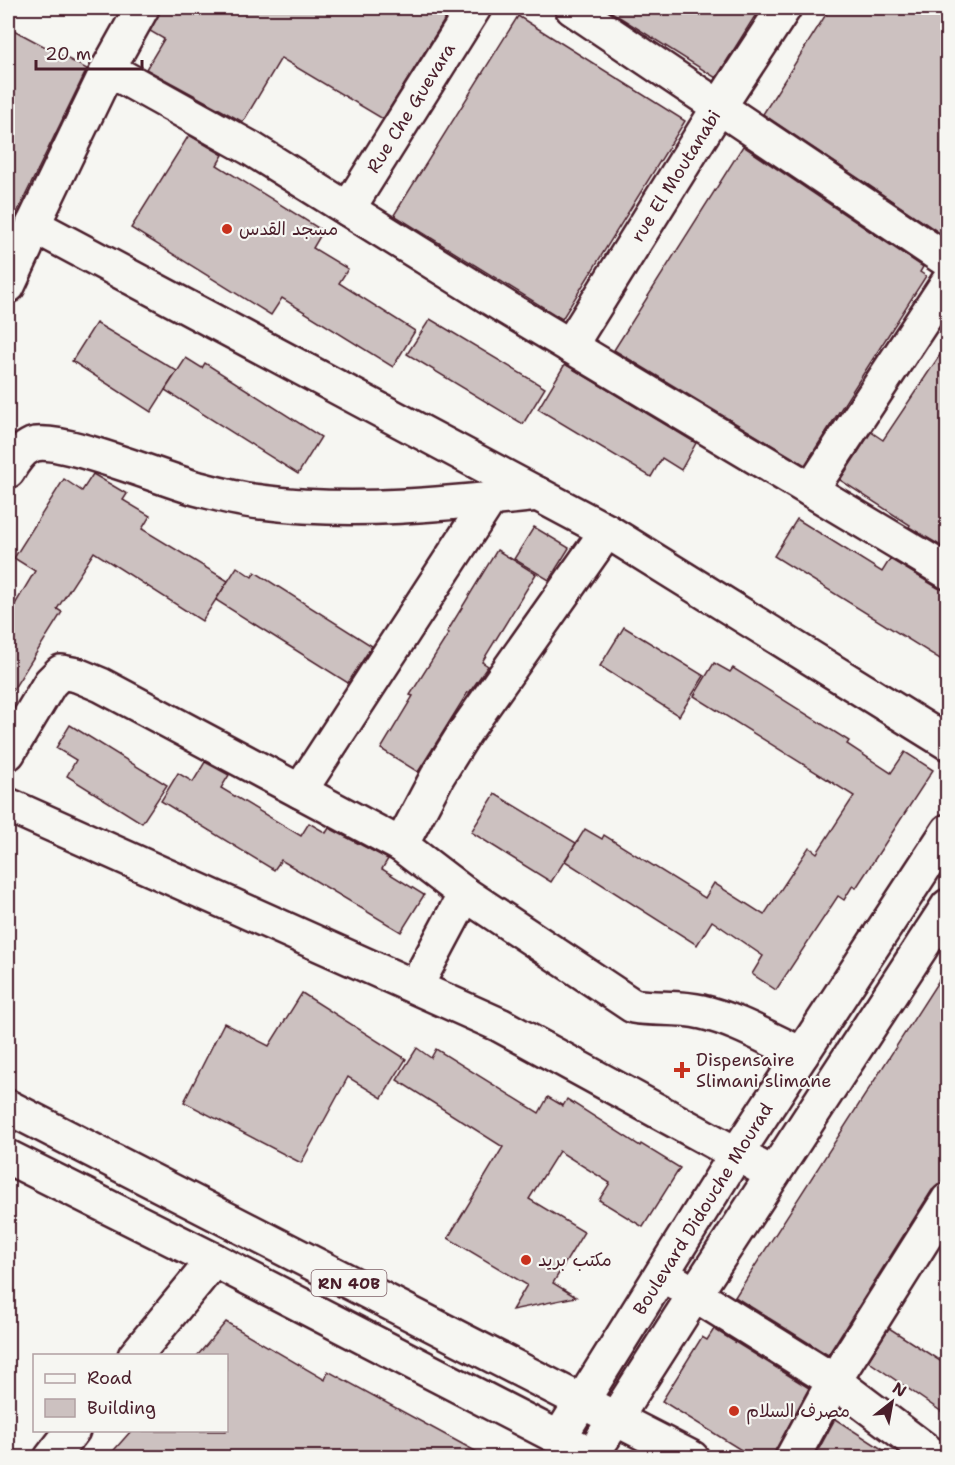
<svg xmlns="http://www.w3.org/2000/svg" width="955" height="1465" font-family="'Shantell Sans','Playpen Sans Arabic',sans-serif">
  <rect width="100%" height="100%" fill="#f6f6f2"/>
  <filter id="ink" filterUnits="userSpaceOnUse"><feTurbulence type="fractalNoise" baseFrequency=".0167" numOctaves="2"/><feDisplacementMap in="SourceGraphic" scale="12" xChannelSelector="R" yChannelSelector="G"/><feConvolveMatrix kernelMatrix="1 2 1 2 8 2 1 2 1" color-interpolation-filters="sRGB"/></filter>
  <g filter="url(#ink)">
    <!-- building -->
    <g fill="#ccc1c0" stroke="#4a1f2b" stroke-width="1.5">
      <polygon points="161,8 452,8 383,119 281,58 243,122 146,69 164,39 150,31"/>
      <polygon points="605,8 760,8 716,78"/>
      <polygon points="830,8 948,8 948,228 943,235 763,114"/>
      <polygon points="518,16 685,121 562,319 394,215"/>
      <polygon points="8,27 87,69 8,231"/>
      <polygon points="189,135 223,155 217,165 323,231 313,248 348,269 339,283 415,331 393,367 282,298 271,315 131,228"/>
      <polygon points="743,146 923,267 920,272 926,276 805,465 614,350"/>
      <polygon points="430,319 545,388 523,424 407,354"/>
      <polygon points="96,323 177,371 151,412 72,361"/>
      <polygon points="948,343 948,550 909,527 910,525 840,480 871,432 883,440"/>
      <polygon points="186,358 202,368 205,363 321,437 298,474 165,390"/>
      <polygon points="565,364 696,443 681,470 662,458 651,477 538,409"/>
      <polygon points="93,474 127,494 123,500 150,516 142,529 228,581 202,621 94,552 57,609 62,612 8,698 8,616 35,571 14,558 64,479 82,491"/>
      <polygon points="797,519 882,572 890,559 938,588 948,591 948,664 774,556"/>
      <polygon points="534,527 569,548 549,580 514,559"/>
      <polygon points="497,550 536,574 482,662 488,666 469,693 468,692 418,772 381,749 413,696 410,695 449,633 447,632"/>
      <polygon points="237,567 252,577 255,572 372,646 348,683 216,600"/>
      <polygon points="624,627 704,676 679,716 600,666"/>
      <polygon points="714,663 730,672 733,668 849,741 847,744 891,773 905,752 933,770 856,888 853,885 844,900 838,896 776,990 752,974 763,956 712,921 697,945 565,861 585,829 602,839 604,835 705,898 714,883 764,915 809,847 817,853 854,796 694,696"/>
      <polygon points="70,725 167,785 142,823 67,776 76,760 56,748"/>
      <polygon points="205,762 229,775 221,788 301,836 309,823 326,833 329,828 388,859 382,869 424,895 401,932 281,860 274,870 161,801 178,773 193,782"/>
      <polygon points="495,794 576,843 551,882 471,832"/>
      <polygon points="948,966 948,1175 943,1183 932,1190 828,1355 735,1297"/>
      <polygon points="302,993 406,1059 382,1098 348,1077 301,1163 184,1102 224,1023 269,1046"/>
      <polygon points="417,1048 431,1058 436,1049 539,1113 548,1097 563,1106 567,1099 640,1146 641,1144 680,1168 643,1227 599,1200 610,1183 559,1151 529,1199 584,1232 553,1283 576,1297 512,1310 527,1285 448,1238 503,1147 397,1080"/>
      <polygon points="226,1322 325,1380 328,1371 488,1458 107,1458 131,1431 226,1431 226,1356 197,1356"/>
      <polygon points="889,1328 948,1366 948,1416 868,1361"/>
      <polygon points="714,1329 809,1388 776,1449 773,1458 754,1458 662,1401 702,1337 707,1340"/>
      <polygon points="835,1419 896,1458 814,1458"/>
    </g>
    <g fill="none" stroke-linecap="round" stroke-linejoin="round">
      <!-- minor casing -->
      <g stroke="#4a1f2b" stroke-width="38">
        <g id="minor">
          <polyline points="572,8 948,261"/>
          <polyline points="108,69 250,148 505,307 948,572"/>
          <polyline points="348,209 474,8"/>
          <polyline points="33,225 607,531 948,743"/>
          <polyline points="8,286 26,247 33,225 108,69 142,8"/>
          <polyline points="570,346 719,107 784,8"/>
          <path d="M8 471C13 462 21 450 32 445 58 435 167 481 199 489 219 494 240 500 261 502 352 514 447 504 538 494"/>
          <polyline points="811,490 948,282"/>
          <path d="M8 753 50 683 61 672 77 675 101 685 401 845 465 894 633 1006C656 1010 679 1006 702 1012 737 1020 770 1040 802 1054"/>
          <polyline points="300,791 490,499"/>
          <polyline points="8,805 500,1025 773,1174"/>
          <polyline points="401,845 437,777 465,732 607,531"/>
          <polyline points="416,986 465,894"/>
          <polyline points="662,1274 834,1381 936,1458"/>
          <polyline points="135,1356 214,1260"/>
          <polyline points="51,1458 73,1430"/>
          <polyline points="792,1458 834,1381 948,1200"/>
        </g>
      </g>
      <!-- major casing -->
      <g stroke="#4a1f2b" stroke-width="38">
        <g id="major">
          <polyline points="8,1107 692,1458"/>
          <polyline points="8,1157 214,1260 598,1458"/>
          <polyline points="559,1438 737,1153 948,831"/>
          <polyline points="603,1438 695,1294 948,906"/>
        </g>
      </g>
      <!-- minor -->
      <use href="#minor" stroke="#f6f6f2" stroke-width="33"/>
      <!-- major -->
      <use href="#major" stroke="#f6f6f2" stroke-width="33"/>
    </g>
  </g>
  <!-- markers -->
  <g fill="#c8321e" stroke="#f6f6f2" stroke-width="2">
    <circle cx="227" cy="229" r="6"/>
    <path d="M679 1061h6v6h6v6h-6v6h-6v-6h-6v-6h6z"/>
    <circle cx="526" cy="1260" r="6"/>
    <circle cx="734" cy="1411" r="6"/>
  </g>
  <g text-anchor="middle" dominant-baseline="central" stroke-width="4.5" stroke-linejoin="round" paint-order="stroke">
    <!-- shield labels -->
    <rect fill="#f6f6f2" stroke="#7e6067" stroke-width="1.5" x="311.5" y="1270" width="75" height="26" rx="4.5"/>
    <g font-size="16" font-weight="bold" fill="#4a1f2b">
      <text x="349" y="1283">RN 40B</text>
    </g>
    <!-- street labels -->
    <g font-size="18" fill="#4a1f2b" stroke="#f6f6f2">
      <text transform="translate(411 108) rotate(-58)">Rue Che Guevara</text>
      <text transform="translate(676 176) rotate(-58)">rue El Moutanabi</text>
      <text transform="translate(703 1209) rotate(-58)">Boulevard Didouche Mourad</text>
    </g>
    <!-- poi labels -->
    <g font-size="18" fill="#4a1f2b" stroke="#f6f6f2" text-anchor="start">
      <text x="239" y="229">مسجد القدس</text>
      <text x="696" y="1060">Dispensaire<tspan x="696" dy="21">Slimani slimane</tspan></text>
      <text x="538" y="1260">مكتب بريد</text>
      <text x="746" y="1411">مصرف السلام</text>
    </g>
  </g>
  <!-- margin -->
  <rect width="955" height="1465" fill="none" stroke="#f6f6f2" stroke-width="30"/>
  <rect x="15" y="15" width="925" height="1435" fill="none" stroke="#4a1f2b" stroke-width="2" filter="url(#ink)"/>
  <!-- legend -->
  <rect x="33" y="1354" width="195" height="78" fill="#f6f6f2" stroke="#b1a0a2" stroke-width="1.5"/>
  <rect x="45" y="1374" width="30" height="9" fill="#f6f6f2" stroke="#b1a0a2" stroke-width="1.5"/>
  <text x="87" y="1384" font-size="18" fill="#4a1f2b">Road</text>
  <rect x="45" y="1399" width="30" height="18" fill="#ccc1c0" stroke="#b1a0a2" stroke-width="1.5"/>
  <text x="87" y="1414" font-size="18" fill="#4a1f2b">Building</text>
  <!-- north arrow -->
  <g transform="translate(892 1402) rotate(31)" stroke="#f6f6f2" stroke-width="4.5" paint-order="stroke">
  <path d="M0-4.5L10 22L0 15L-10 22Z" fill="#4a1f2b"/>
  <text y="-9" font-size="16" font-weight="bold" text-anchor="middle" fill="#4a1f2b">N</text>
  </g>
  <!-- scale -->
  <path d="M36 60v9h106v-9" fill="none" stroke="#4a1f2b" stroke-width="3"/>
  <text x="45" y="60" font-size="18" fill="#4a1f2b" stroke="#f6f6f2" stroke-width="4.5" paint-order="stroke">20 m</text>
</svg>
